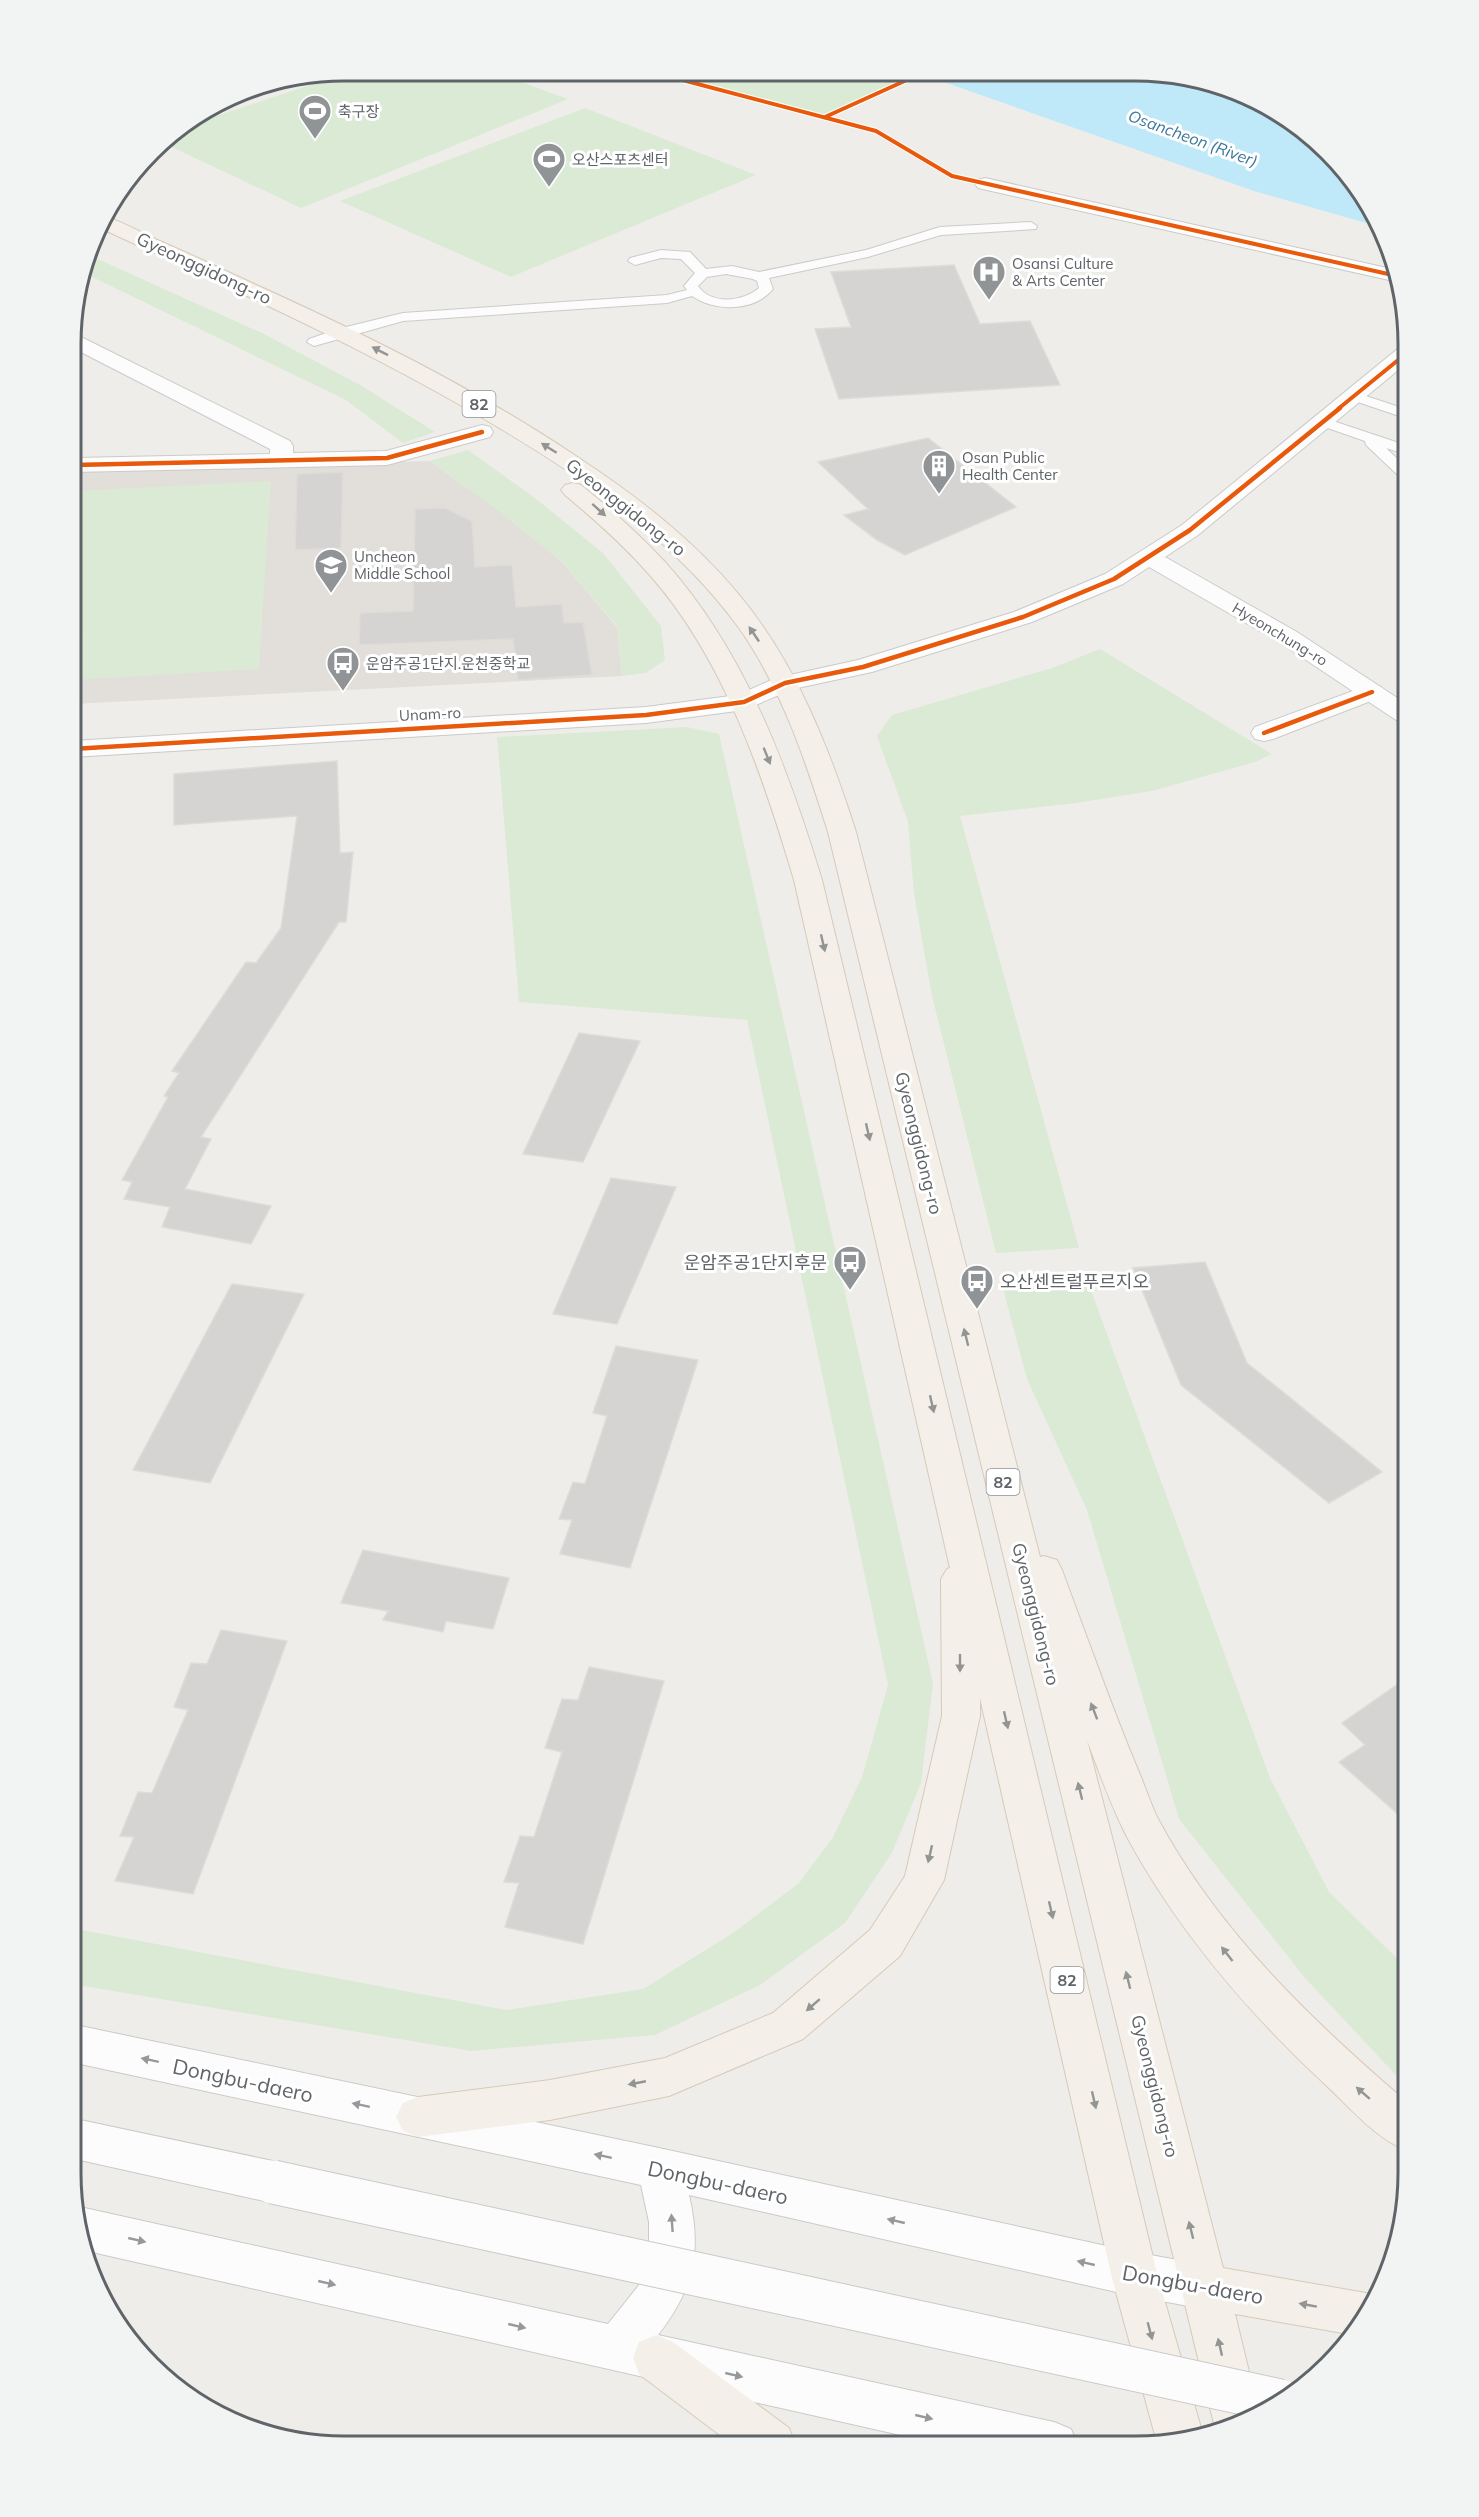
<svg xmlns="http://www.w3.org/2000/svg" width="1479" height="2517" font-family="Mulish,'Noto Sans KR',sans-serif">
  <rect width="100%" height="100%" fill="#efedea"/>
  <!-- education -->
  <polygon fill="#e2dfda" points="429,461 497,509 561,561 617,627 622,676 72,704 73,472"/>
  <!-- green -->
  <g fill="#dbead5">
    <polygon points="352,71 491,71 568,99 301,208 161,142 180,128"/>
    <polygon points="652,72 920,74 825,117"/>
    <polygon points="585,108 756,175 511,277 340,201"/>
    <polygon points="89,255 264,334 362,386 435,432 403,443 346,400 84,273"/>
    <polygon points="468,450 535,498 603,553 661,626 665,660 646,673 622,676 617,626 561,561 497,509 429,461"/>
    <polygon points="271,481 259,669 72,680 73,491"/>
    <polygon points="1100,649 1272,754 1255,762 1152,791 1076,803 960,816 1079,1248 996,1253 932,996 914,894 908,822 877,736 892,715 1052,668"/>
    <polygon points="687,727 719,734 933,1683 921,1783 892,1853 845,1923 760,1985 655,2035 471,2051 71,1984 71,1928 506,2010 643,1989 733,1933 799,1883 833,1837 862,1777 888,1685 747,1020 519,1002 497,737"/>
    <polygon points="1085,1274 1270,1778 1329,1892 1408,1969 1408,2088 1305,1978 1179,1819 1087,1510 1027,1379 1001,1281"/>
  </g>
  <!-- water -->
  <polygon fill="#bfe9f9" points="921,74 1188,76 1255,99 1315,138 1362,192 1380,227 1254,191"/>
  <!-- building -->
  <g fill="#d5d4d3" stroke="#dedcd9" stroke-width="1.5">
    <polygon points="954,265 980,324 1030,321 1060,385 839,399 815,329 851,327 831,272"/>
    <polygon points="928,438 1016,507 905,555 877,540 844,515 868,509 818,462"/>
    <polygon points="343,472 341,548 295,550 297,474"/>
    <polygon points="445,508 472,521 475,567 512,565 516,607 562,604 564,623 583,622 592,675 518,680 513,639 359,645 360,613 413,611 415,509"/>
    <polygon points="337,761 340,853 353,852 346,922 339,922 201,1137 211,1139 185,1189 271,1206 251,1244 162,1227 170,1207 124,1199 132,1182 122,1180 168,1097 164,1096 179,1073 172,1071 246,962 256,963 281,928 297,816 174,825 174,774"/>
    <polygon points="579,1033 640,1041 583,1162 523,1154"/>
    <polygon points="611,1178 676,1187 617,1324 553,1314"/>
    <polygon points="1205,1262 1247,1363 1382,1472 1329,1503 1181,1385 1133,1268"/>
    <polygon points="232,1284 304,1294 210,1483 133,1470"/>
    <polygon points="616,1346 698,1360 630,1568 560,1554 572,1520 559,1519 573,1482 585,1484 607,1416 593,1413"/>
    <polygon points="363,1550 509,1578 493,1629 446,1621 443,1632 383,1620 388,1611 341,1603"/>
    <polygon points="221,1630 287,1641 193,1894 115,1881 134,1837 120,1836 138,1792 152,1793 188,1710 174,1707 191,1663 207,1664"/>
    <polygon points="589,1667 664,1681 583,1944 505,1927 519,1883 504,1882 520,1836 534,1837 562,1752 545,1748 562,1699 578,1700"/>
    <polygon points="1408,1677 1408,1823 1339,1762 1365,1745 1342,1723"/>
  </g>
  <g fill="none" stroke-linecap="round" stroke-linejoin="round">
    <!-- lane casing -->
    <g stroke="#cbcbca" stroke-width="2">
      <g id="lane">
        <path d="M1031 222 1037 226 1036 229 941 235 868 257 769 278 773 289C754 312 715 312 692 296L667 303 403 321 314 346 307 342 309 339 338 329 403 313 667 295 687 290 684 286 695 273 681 259 661 258 635 265 628 261 630 258 661 250 690 252 706 269 732 266 759 272 866 250 940 227ZM726 274 753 279 757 281 759 288C743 302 711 305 698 286L707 277Z"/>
        <polygon points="1354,392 1408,410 1408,419 1349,399 1347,396"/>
        <polygon points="1324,418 1408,446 1408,455 1386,448 1408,469 1408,481 1403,480 1366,445 1365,441 1319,425 1317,422"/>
      </g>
    </g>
    <!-- street casing -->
    <g stroke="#cbcbca" stroke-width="2">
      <g id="street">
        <polygon points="73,333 290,441 293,446 293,453 386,451 482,425 490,427 493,432 490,437 387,465 73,472 73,458 270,454 270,449 73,348"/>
        <polygon points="1372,684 1381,687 1385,692 1381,697 1273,739 1264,741 1255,739 1251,733 1255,727"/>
      </g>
    </g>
    <!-- secondary casing -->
    <g stroke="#c9cac9" stroke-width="2">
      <g id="secondary">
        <polygon points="985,178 1396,270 1398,282 978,188 975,184 978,180"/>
        <polygon points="1408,346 1408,362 1198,535 1165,557 1297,632 1408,705 1408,724 1399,722 1279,642 1149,567 1123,584 1032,622 872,672 793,689 744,710 646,723 72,757 72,741 646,707 738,695 776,678 858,660 1014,612 1105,574 1182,525 1400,347"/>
        <path d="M71 2024 659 2148 1134 2252 1205 2265 1221 2272 1228 2287 1221 2302 1205 2309 1134 2296 689 2195C702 2251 694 2289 658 2335L1054 2422 1071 2429 1078 2446H949L83 2250 76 2208 80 2207 608 2324 643 2280 649 2263V2222L641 2185 71 2062Z"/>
        <polygon points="71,2118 273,2161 289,2167 295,2182 289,2197 273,2203 71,2158"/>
      </g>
    </g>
    <!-- primary casing -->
    <g stroke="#d7c9b8" stroke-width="2">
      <g id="primary">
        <path d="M104 216C122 222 139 231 155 239 188 253 220 268 252 283 365 334 476 389 579 458 638 497 695 541 740 596 797 665 829 748 856 832L1040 1557 1044 1556 1057 1560 1062 1570C1087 1637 1111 1705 1138 1770 1145 1786 1150 1802 1157 1817 1217 1930 1312 2021 1408 2103V2151C1378 2140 1353 2111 1330 2089 1250 2015 1179 1933 1127 1837 1111 1806 1099 1772 1087 1740L1223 2268 1366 2293 1376 2297 1354 2335 1235 2314 1259 2413 1223 2432 1218 2433 1214 2424 828 832C806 762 782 689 739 628 678 544 590 482 501 429 372 351 234 290 98 227Z"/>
        <path d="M573 483 581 485C611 509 639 534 665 562 745 651 788 768 822 880L1157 2274 1203 2435 1158 2443 1156 2439 1111 2274 980 1698V1716L944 1880 900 1956 803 2039 669 2096 550 2120 418 2137 403 2131 396 2117 403 2103 418 2097 550 2080 665 2058 773 2013 870 1930 905 1876 942 1716 941 1579 947 1569 950 1568 794 880C762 773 724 658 648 573 622 544 594 519 565 495L561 490 565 485Z"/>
        <polygon points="656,2335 673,2342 789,2428 796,2446 733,2445 639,2374 633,2358 639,2342"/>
      </g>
    </g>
    <!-- lane -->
    <use href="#lane" fill="#fdfcfc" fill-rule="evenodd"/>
    <!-- street -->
    <use href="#street" fill="#fdfcfc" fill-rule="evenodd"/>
    <!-- secondary -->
    <use href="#secondary" fill="#fdfcfc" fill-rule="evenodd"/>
    <!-- primary -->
    <use href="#primary" fill="#f4f0e9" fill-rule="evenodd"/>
    <!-- secondary-bridge casing -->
    <g stroke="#c9cac9" stroke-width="45" stroke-linecap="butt">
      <polyline id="secondary-bridge" points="273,2182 1280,2401"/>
    </g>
    <!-- secondary-bridge -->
    <use href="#secondary-bridge" stroke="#fdfcfc" stroke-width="43"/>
    <!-- cycleway-far1 casing -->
    <g stroke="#fff" stroke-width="6">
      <g id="cycleway-far1">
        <polyline points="652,72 876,131 952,176 1397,276"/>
        <polyline points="825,117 920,74"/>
        <polyline points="1338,409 1408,352"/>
      </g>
    </g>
    <!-- cycleway casing -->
    <g stroke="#fff" stroke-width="8">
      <g id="cycleway">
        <polyline points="73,465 387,458 482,432"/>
        <polyline points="1264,733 1372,692"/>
        <polyline points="72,749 646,715 744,702 785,683 863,667 1023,617 1114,579 1190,530 1340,408"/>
      </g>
    </g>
    <!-- cycleway-far1 -->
    <use href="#cycleway-far1" stroke="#e8590c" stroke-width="4"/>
    <!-- cycleway -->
    <use href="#cycleway" stroke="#e8590c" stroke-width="4.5"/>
  </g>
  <!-- one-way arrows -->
  <defs><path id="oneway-solid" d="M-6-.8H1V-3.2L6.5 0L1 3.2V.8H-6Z" transform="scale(1.5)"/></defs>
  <g fill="#939595">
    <use href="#oneway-solid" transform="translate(380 351) rotate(-153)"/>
    <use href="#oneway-solid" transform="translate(549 448) rotate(-148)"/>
    <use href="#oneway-solid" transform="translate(599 510) rotate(42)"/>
    <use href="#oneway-solid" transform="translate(754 634) rotate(-124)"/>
    <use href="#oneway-solid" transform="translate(767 756) rotate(68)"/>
    <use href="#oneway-solid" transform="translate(823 943) rotate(77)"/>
    <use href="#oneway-solid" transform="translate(868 1132) rotate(77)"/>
    <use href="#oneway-solid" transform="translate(966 1337) rotate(-104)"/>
    <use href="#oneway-solid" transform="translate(932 1404) rotate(77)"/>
    <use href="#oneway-solid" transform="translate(960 1663) rotate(90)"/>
    <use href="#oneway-solid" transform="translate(1094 1711) rotate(-111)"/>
    <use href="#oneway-solid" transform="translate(1006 1720) rotate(77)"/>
    <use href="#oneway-solid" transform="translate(1080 1791) rotate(-104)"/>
    <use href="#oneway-solid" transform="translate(930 1854) rotate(103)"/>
    <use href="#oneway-solid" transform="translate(1051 1910) rotate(77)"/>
    <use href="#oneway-solid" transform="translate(1227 1954) rotate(-128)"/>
    <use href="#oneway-solid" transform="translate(1128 1980) rotate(-104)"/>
    <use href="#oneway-solid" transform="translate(813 2005) rotate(139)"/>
    <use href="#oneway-solid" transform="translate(637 2083) rotate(169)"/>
    <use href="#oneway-solid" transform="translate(1363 2093) rotate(-139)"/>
    <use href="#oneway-solid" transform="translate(1094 2100) rotate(77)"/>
    <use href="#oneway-solid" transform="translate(1191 2230) rotate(-104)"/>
    <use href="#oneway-solid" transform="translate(1308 2305) rotate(-170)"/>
    <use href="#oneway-solid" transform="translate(1150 2331) rotate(75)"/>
    <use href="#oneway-solid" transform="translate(1220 2347) rotate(-103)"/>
  </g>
  <g fill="#96999c">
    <use href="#oneway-solid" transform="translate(150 2060) rotate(-168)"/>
    <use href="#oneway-solid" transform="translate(361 2105) rotate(-168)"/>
    <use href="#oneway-solid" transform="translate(603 2156) rotate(-168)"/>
    <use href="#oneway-solid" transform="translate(896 2221) rotate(-167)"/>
    <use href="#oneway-solid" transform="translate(672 2223) rotate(-94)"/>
    <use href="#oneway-solid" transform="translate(137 2240) rotate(13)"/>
    <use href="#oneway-solid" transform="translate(1086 2263) rotate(-167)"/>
    <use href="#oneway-solid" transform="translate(327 2283) rotate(13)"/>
    <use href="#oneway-solid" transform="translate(517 2326) rotate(13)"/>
    <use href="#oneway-solid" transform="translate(734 2375) rotate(13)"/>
    <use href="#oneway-solid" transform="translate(924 2417) rotate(13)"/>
  </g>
  <!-- icons -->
  <defs>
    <g id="stadium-pin" transform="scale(1.725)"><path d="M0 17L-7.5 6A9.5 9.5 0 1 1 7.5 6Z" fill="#919496" stroke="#fff"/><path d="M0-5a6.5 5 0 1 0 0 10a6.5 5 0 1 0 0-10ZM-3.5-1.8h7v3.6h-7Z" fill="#fff"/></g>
    <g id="hospital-pin" transform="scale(1.725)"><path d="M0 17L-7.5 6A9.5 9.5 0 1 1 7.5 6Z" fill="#919496" stroke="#fff"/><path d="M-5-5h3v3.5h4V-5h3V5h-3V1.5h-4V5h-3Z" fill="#fff"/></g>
    <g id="building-pin" transform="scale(1.725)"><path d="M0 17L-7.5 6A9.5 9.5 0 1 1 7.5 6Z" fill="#919496" stroke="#fff"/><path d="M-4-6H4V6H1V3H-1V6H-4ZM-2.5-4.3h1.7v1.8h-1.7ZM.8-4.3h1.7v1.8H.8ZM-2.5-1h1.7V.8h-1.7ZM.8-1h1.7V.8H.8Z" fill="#fff"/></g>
    <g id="school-pin" transform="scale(1.725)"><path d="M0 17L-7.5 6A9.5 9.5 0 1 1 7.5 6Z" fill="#919496" stroke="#fff"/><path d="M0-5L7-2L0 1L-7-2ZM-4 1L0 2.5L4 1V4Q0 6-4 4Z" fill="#fff"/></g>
    <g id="bus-pin" transform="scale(1.725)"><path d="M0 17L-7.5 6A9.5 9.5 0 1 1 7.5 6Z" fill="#919496" stroke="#fff"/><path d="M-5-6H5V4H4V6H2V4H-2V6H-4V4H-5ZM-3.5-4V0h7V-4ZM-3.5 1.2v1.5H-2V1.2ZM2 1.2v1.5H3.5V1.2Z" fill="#fff"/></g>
  </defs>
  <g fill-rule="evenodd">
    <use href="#stadium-pin" x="315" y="111"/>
    <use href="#stadium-pin" x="549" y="159"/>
    <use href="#hospital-pin" x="989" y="272"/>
    <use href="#building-pin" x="939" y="466"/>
    <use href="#school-pin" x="331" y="565"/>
    <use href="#bus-pin" x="343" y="663"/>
    <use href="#bus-pin" x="850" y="1262"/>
    <use href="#bus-pin" x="977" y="1281"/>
  </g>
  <g text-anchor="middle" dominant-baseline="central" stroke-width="6" stroke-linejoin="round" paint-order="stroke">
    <!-- far-poi labels -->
    <g font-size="15" fill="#5f6468" stroke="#fff" text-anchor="start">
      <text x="338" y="111">축구장</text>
      <text x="572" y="159">오산스포츠센터</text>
      <text x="1012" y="263">Osansi Culture<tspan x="1012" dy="17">&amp; Arts Center</tspan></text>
      <text x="962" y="457">Osan Public<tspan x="962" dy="17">Health Center</tspan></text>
      <text x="354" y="556">Uncheon<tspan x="354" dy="17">Middle School</tspan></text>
      <text x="366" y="663">운암주공1단지.운천중학교</text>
    </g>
    <!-- far-street labels -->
    <g font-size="15" fill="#5f6468" stroke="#fff">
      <text transform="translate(1280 634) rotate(31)">Hyeonchung-ro</text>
      <text transform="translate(430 714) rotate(-3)">Unam-ro</text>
    </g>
    <!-- far-water labels -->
    <g font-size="16" font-style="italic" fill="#3a7799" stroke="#fff">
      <text transform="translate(1193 138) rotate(20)">Osancheon (River)</text>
    </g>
    <!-- shield labels -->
    <g fill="#fff" stroke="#8f9295" stroke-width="1.5">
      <rect x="462.5" y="391" width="33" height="26" rx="4.5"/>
      <rect x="986.5" y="1469" width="33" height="26" rx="4.5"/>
      <rect x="1050.5" y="1967" width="33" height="26" rx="4.5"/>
    </g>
    <g font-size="16" font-weight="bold" fill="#5f6468">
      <text x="479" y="404">82</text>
      <text x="1003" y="1482">82</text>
      <text x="1067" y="1980">82</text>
    </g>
    <!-- street labels -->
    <g font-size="18" fill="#5f6468" stroke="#fff">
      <text transform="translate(204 268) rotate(25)">Gyeonggidong-ro</text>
      <text transform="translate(626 507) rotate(38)">Gyeonggidong-ro</text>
      <text transform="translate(919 1143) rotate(76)">Gyeonggidong-ro</text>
      <text transform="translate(1036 1614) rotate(76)">Gyeonggidong-ro</text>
      <text transform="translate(1155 2086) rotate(76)">Gyeonggidong-ro</text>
    </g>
    <!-- poi labels -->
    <g font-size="18" fill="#5f6468" stroke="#fff" text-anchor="end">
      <text x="827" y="1262">운암주공1단지후문</text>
      <text x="1000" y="1281" text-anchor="start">오산센트럴푸르지오</text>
    </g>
    <!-- near-street labels -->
    <g font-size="21" fill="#5f6468" stroke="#fff">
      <text transform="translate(243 2080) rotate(12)">Dongbu-daero</text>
      <text transform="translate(718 2182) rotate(12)">Dongbu-daero</text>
      <text transform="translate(1193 2284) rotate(10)">Dongbu-daero</text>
    </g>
  </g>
  <!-- crop -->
  <path d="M0 0H1479V2517H0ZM344 81H1135A263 263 0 0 1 1398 344V2173A263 263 0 0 1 1135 2436H344A263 263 0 0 1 81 2173V344A263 263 0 0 1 344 81Z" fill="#f2f3f3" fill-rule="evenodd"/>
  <path fill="none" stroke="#5f6468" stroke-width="3" d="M344 81H1135A263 263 0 0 1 1398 344V2173A263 263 0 0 1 1135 2436H344A263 263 0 0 1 81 2173V344A263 263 0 0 1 344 81Z"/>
</svg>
